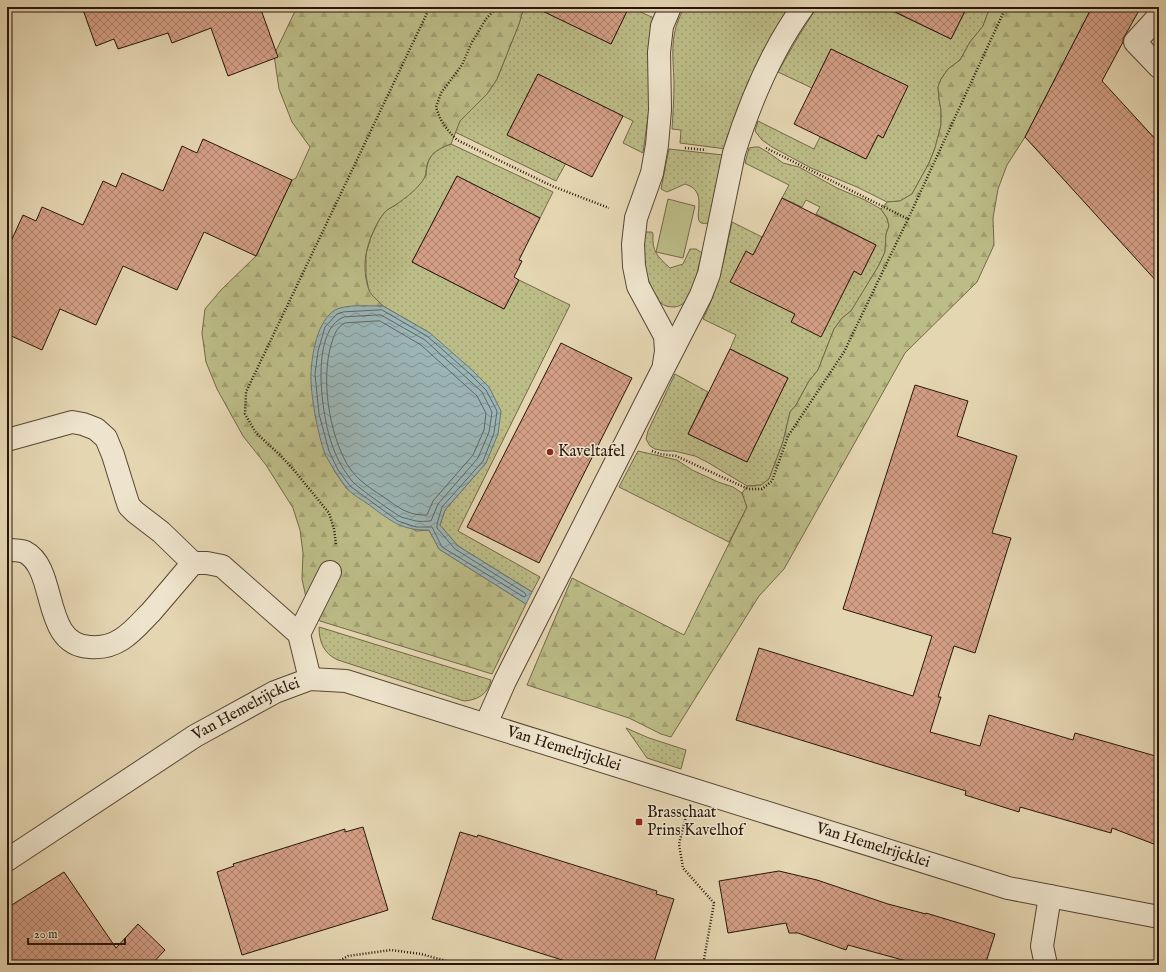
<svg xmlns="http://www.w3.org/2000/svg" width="1166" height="972" font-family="'IM FELL English',serif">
  <defs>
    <pattern id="grass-dots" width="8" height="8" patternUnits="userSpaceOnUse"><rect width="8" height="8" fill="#bcbc87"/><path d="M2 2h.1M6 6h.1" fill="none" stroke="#a2a173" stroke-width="1.8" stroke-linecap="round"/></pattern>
    <pattern id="forest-firs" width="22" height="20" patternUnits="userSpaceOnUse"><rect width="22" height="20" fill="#bcbc87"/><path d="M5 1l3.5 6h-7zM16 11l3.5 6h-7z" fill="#a2a173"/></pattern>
    <pattern id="water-waves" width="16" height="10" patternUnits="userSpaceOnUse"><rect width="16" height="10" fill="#9bb6b7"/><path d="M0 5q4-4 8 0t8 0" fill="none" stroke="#7e9393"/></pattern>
    <pattern id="building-cross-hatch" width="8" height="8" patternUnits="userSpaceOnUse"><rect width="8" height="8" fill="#d39e85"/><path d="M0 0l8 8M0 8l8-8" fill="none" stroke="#ab806b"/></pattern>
  </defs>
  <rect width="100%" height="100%" fill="#e5d6b2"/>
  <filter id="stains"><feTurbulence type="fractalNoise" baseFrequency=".005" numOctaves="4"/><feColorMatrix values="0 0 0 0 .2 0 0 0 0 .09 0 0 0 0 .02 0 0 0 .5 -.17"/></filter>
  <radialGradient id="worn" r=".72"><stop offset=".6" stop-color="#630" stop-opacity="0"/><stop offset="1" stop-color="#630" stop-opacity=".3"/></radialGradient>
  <!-- grass -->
  <g fill="url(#grass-dots)" stroke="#726948">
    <polygon points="524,7 555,7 551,15 611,44 629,7 654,18 650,102 643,153 623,143 633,121 538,74 507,135 566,163 556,181 455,132 460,121 487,94 497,79 519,24"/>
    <path d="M685 7H789L766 46 754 71 726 149 680 143 681 130 672 129C673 114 674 98 674 83 673 54 669 33 685 7Z"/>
    <polygon points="817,7 896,7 894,12 951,39 967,7 990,7 983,26 970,42 960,60 948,69 941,79 938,87 939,99 941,110 941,125 935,148 929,163 912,194 900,201 887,202 857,187 811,168 772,147 762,140 755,131 758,121 814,149 820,137 866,159 878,135 882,138 907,86 831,49 812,88 778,72 798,37"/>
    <path d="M451 144 553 192 540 218 457 176 412 262 504 309 519 280 570 305 458 531 540 577 532 592 458 546 440 525 445 510 486 463 430 333 383 306 369 292 366 275V254L371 237 379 220 386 210 396 205 426 176C427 157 432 150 451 144Z"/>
    <path d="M755 147H759L769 153 783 163 799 167 837 188 865 200 881 209 887 218 889 226 886 234 885 252 879 265 859 300 851 311 842 318 834 329 818 370 809 381 796 405 790 412 783 442 769 479 761 485 747 486 707 462 695 456 674 451H665L655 449 650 446 646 439 648 431 675 374 708 392 688 434 747 462 788 378 730 349 736 335 703 319C719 288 725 255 732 222L762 237 754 256 731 282 795 314 821 336 854 271 861 275 876 245 816 214 820 207 806 200 802 207 782 198 789 185 745 163 749 148Z"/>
    <path d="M669 149 723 155 710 219 708 223C685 228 714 192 685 184L667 192 661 189Z"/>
    <path d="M646 232H652L653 234C652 252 657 256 670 268L683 264 690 249H696L702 253C698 267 696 285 688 297 685 303 680 307 673 307 645 308 643 253 644 234Z"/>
    <polygon points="638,451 677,460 692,470 718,482 733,487 742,493 747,507 729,542 619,487"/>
    <path d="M319 627 491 680C488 694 478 700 464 701L338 660C324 654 319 642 319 627Z"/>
    <polygon points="626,728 649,738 686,750 681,769 647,758"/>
  </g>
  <!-- forest -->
  <g fill="url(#forest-firs)" stroke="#726948">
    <path d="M297 7H524L519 24 497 79 487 94 460 121 451 144C440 148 430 153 427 165 425 174 427 176 420 184 414 192 405 198 397 204 394 206 390 208 387 210 377 219 368 242 366 254 364 265 365 280 369 290 371 296 379 301 383 306L342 308 334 311 315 415 325 452 335 472 347 489 416 531 429 530 439 549 526 604 492 674 320 621 307 602 302 579 303 553 300 530 293 508 266 465 243 436 217 389 206 362 202 333 205 309 221 290 256 256 292 180 296 178 310 147 292 122 279 89 274 55Z"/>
    <polygon points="990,7 1092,7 1025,137 1007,165 998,189 993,218 994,245 977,282 905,353 784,569 759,596 671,737 661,734 629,718 527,685 572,578 684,635 747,507 742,493 747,486 761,485 769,479 783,442 790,412 796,405 809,381 818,370 834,329 842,318 851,311 879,265 885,252 886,234 889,226 887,218 881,209 887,202 900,201 912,194 929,163 935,148 941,125 941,110 939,99 938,87 941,79 948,69 960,60 970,42 983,26"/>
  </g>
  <!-- pitch -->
  <polygon fill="#bcbc87" stroke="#726948" points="668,199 695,206 683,258 656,252"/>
  <!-- water -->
  <path fill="url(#water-waves)" stroke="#6d7671" d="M383 306 430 333 472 370 489 387 501 411 498 434 486 463 445 510 440 525 458 546 532 592 526 604 439 549 429 530C399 531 388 518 365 502 359 498 350 493 346 487 338 477 331 465 325 454 318 436 310 392 311 373 312 354 317 321 335 310 346 304 370 306 383 306Z"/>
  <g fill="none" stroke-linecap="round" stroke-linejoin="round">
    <!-- shore -->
    <g stroke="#626660" stroke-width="1">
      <polygon points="382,310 427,336 469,373 486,390 497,411 494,433 483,461 442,507 437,524 437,528 455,549 525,593 526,595 524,597 442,547 432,527 416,527 398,521 350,486 338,470 329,451 319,414 315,374 318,351 325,327 337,314 343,312"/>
      <path d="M381 315 425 340 482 392 492 412 489 432 478 458 438 504 431 521C426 521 421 522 416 521 411 520 406 518 401 517 395 514 357 487 352 481 345 472 338 461 334 450 322 422 308 330 344 317Z"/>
      <path d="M380 321 421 345 477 396 486 413 484 430 473 455 433 501 427 515C411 516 400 509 388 500 372 489 357 481 347 464 329 432 321 380 331 345 334 336 336 327 345 323Z"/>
    </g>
  </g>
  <!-- building -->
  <g fill="url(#building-cross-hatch)" stroke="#281609">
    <polygon points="82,7 260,7 278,57 228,76 211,28 172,43 168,33 118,49 114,39 96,46"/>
    <polygon points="534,7 629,7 611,44"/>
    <polygon points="885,7 967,7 951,39"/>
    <polygon points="1092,7 1141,7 1123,39 1123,42 1102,81 1159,143 1159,284 1025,137"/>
    <polygon points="831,49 908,86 883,138 878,135 866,159 794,124"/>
    <polygon points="538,74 623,116 592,177 507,135"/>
    <polygon points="203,139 292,180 256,256 204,232 177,290 123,266 96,325 60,309 42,350 7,334 7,250 23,215 36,221 42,207 83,225 103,181 116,187 122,173 163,191 182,146 197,153"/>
    <polygon points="457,176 540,218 519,260 522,261 514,277 519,280 504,309 412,262"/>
    <polygon points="782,198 876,245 861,275 854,271 821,337 791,322 795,314 730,282 746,251 753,255"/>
    <polygon points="561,343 632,378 539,563 467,527"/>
    <polygon points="730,349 788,378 747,462 688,434"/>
    <polygon points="915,385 968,401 957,436 1017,456 992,533 1011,538 975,653 954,646 938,697 941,697 930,732 980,746 989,715 1073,740 1075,733 1159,757 1159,846 1112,828 1111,833 1020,807 1019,812 965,795 966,791 736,720 759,648 913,696 932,636 843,609"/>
    <polygon points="363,827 388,910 242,955 217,872 234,866 233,864 345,829 345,832"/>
    <polygon points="460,832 477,837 478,835 657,891 656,894 674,899 653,965 578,965 432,919"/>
    <polygon points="779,871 817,880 888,904 926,914 926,913 995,934 985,965 921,965 848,945 846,950 798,933 789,933 786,923 728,933 719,881"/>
    <polygon points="64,872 116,948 138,924 165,950 151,965 7,965 7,908"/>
  </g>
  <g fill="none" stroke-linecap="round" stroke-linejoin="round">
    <!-- minor casing -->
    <g stroke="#574633" stroke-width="24">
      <g id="minor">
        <polyline points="1159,16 1135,42 1159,67"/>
        <polyline points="664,364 666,351 665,336 638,286 634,266 633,244 636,218 652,173 657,145 660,110 659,52 662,26 670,7"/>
        <polyline points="7,440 72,422 83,424 96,429 106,438 113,455 126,497 129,506 135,512 161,532 193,563 207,563 222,566 299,634"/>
        <path d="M7 550C12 550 20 550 25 552 58 569 41 645 90 647 102 648 113 645 122 639 133 632 142 621 151 612 165 596 179 579 193 563"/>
        <polyline points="310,679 299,634 330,572"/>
        <path d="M486 724 505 681 664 367 701 295 709 274 734 153C750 102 771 51 803 7"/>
        <path id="s1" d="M7 860 195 736 275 692 310 679 346 681 1008 888 1159 917"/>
        <polyline points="1046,965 1042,946 1050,896"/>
      </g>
    </g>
    <!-- path -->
    <g stroke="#281609" stroke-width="2.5" stroke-dasharray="1 2" stroke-linecap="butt">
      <path d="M497 7 486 19 472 42 462 65 441 93 436 107C440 121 446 129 457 140L552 186 609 208"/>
      <polyline points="685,148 706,150"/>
      <polyline points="766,148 908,219 1006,7"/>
      <polyline points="652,451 660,454 676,456 748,489 762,489 772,481 788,436 844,352 908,219"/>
      <polyline points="336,544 334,529 329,513 293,469 280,455 256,433 245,414 246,392 430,7"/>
      <polyline points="686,816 679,844 683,868 714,903 703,965"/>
      <polyline points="332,965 348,956 391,950 421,954 461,965"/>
    </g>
    <!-- minor -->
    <use href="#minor" stroke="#eee4cd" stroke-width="22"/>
  </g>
  <!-- markers -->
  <g fill="#8f2418" stroke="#eee4cd" stroke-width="1.5">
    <circle cx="550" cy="452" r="4"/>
    <rect x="635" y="818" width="8" height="8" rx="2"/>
  </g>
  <g text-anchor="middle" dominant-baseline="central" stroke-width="3" stroke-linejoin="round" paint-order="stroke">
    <!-- poi labels -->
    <g font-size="16" fill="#281609" stroke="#eee4cd" text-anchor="start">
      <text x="558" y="452">Kaveltafel</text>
      <text x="647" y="813">Brasschaat<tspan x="647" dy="18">Prins Kavelhof</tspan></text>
    </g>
    <!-- street labels -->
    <g font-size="16" fill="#281609" stroke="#eee4cd">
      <text stroke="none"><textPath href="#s1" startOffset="283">Van Hemelrijcklei</textPath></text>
      <text stroke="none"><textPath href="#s1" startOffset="618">Van Hemelrijcklei</textPath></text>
      <text stroke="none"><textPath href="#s1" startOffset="942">Van Hemelrijcklei</textPath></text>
    </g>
  </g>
  <!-- margin -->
  <rect width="1166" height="972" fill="none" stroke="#e5d6b2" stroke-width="24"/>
  <rect x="8" y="8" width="1150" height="956" fill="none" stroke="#281609" stroke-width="2"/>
  <rect x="12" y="12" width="1142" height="948" fill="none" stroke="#281609"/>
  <!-- scale -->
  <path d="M28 938v6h97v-6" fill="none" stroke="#281609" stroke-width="2"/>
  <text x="34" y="938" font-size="12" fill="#281609" stroke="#eee4cd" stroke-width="3" paint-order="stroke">20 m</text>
  <rect width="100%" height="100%" filter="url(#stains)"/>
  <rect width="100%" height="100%" fill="url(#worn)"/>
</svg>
